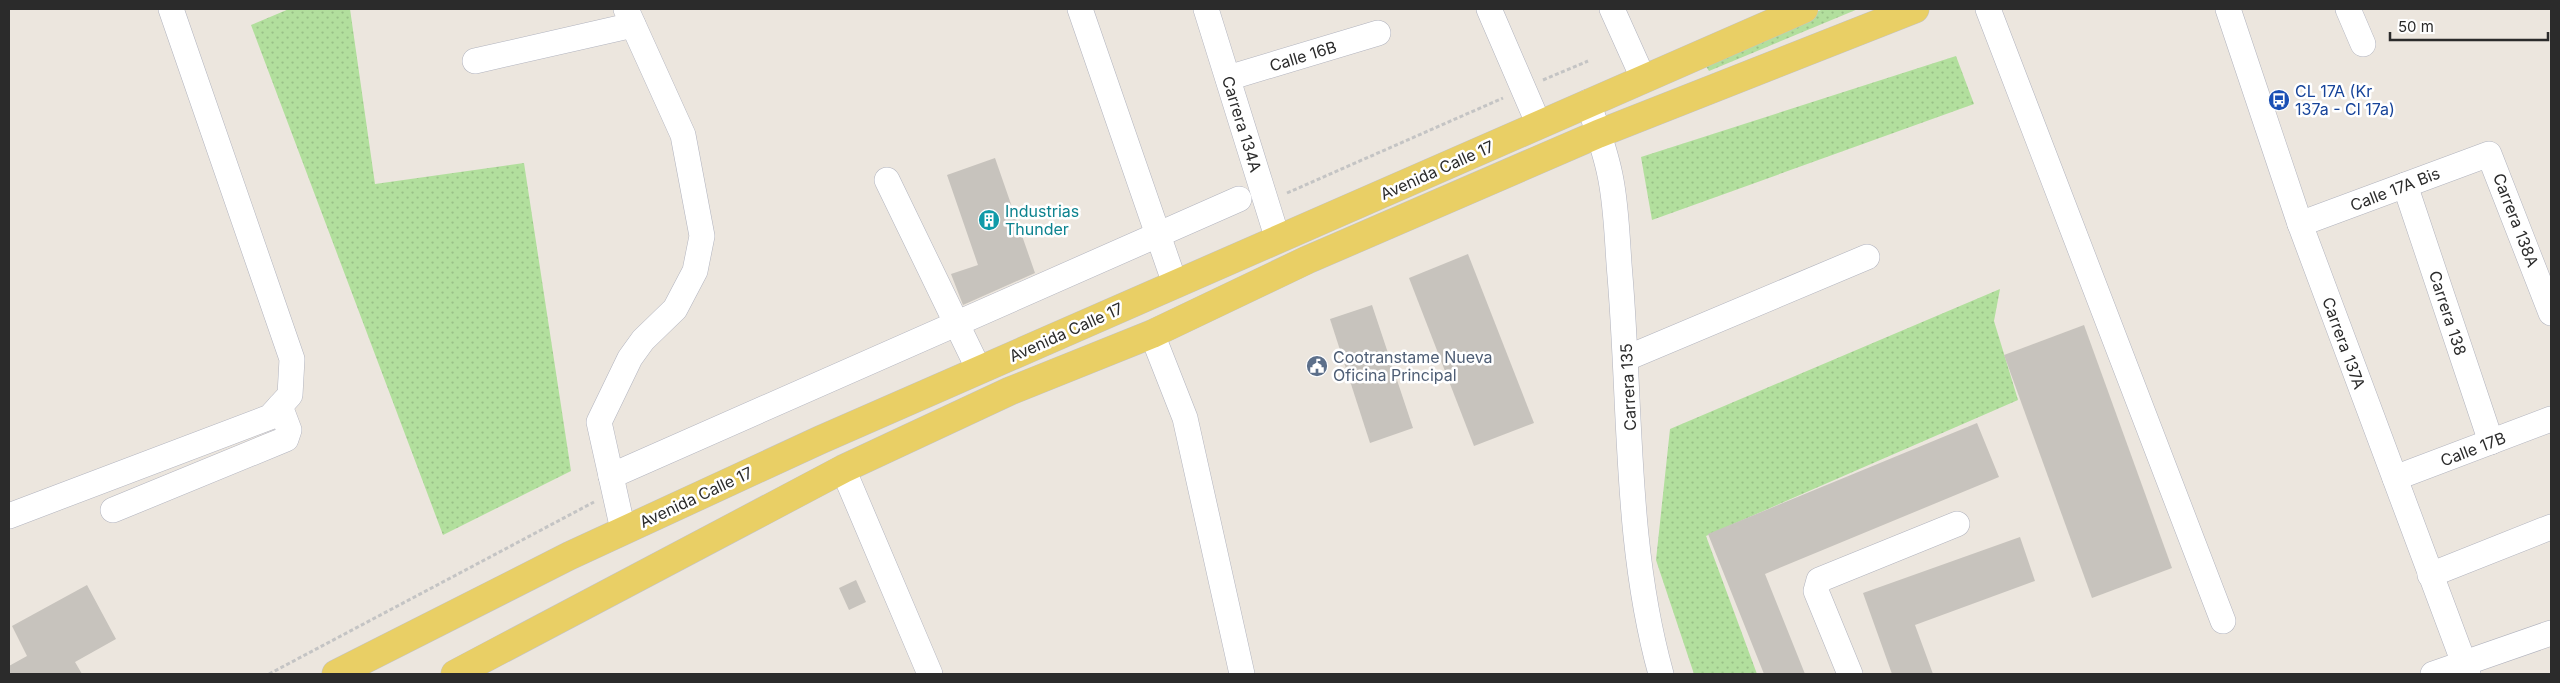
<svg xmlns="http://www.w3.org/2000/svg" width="2560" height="683" font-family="Inter,sans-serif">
  <defs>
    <pattern id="grass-dots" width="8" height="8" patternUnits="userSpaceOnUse" patternTransform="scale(1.25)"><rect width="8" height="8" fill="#b2df9d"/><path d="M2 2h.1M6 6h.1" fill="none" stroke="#99c087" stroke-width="1.8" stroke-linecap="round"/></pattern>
  </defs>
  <rect width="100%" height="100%" fill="#ece6de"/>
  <!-- grass -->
  <g fill="url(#grass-dots)">
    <polygon points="289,9 350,9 375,184 524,163 571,471 443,535 251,25"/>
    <polygon points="1823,9 1858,9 1709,71 1704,63"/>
    <polygon points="1956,56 1974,104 1652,220 1641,157"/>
    <polygon points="2000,289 1994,321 2018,400 1706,536 1757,674 1694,674 1656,560 1670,429"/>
  </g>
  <!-- building -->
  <g fill="#c7c3bd">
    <polygon points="995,158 1035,273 963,305 951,274 978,265 947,175"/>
    <polygon points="1468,254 1534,423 1474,446 1409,278"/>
    <polygon points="1372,305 1413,428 1370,443 1330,319"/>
    <polygon points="2084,325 2172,568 2092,598 2004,355"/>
    <polygon points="1977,423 1999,477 1765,574 1805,674 1764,674 1708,534"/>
    <polygon points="2020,537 2035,581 1915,625 1933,674 1892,674 1863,593"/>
    <polygon points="856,580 866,602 849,610 839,588"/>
    <polygon points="87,585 116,639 75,662 82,674 9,674 9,666 27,656 12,626"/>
  </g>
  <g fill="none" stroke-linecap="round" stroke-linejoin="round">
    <!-- minor casing -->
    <g stroke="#b1b3be" stroke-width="26">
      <g id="minor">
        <polyline points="1080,9 1175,284"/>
        <polyline points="1206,9 1278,240"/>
        <polyline points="1489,9 1539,125"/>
        <polyline points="1612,9 1643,78"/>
        <polyline points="1988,9 2223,621"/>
        <polyline points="2228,9 2300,224 2468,674"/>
        <polyline points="2348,9 2363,44"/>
        <polyline points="475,61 633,25"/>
        <polyline points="1228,78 1378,33"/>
        <path d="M1588 102C1596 126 1605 150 1610 175 1617 208 1617 242 1620 276 1631 409 1625 545 1661 674"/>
        <polyline points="887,180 979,370"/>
        <polyline points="2405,185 2491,442"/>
        <polyline points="2300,224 2489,154 2551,313"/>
        <polyline points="1152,334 1185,418 1242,674"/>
        <polyline points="1627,358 1867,257"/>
        <polyline points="843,469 930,674"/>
        <polyline points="611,476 1239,199"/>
        <polyline points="2395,478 2551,419"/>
        <polyline points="113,510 286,439 289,430 280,406"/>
        <polyline points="9,516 270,417 290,395 292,359 171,9"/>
        <polyline points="623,530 599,422 630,358 643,340 675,309 695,271 702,236 683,135 626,9"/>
        <polyline points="2430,575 2551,527"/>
        <polyline points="1850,674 1816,591 1819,580 1957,524"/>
        <polyline points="2433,674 2551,633"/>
      </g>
    </g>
    <!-- major casing -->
    <g stroke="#c4c4c4" stroke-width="29">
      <g id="major">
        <polyline points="336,674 569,556 820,440 1804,9"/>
        <polyline points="455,674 843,469 1010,391 1152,334 1307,260 1598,134 1915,9"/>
      </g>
    </g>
    <!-- path -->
    <g stroke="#c4c4c4" stroke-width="3" stroke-dasharray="4 2.5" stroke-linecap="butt">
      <polyline points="1543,80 1588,61"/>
      <polyline points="1287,193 1503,98"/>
      <polyline points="269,674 594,502"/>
    </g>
    <!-- minor -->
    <use href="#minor" stroke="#fff" stroke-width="25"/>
    <!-- major -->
    <use href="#major" stroke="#e9cf65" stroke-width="28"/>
  </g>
  <!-- icons -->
  <defs>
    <g id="bus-disc" transform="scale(1.125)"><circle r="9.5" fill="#1a4fb4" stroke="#fff"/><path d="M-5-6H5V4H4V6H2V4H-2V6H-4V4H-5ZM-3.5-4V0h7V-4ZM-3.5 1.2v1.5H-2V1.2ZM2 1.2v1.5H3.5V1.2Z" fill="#fff"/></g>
    <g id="building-disc" transform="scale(1.125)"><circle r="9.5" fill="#0f9aa8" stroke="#fff"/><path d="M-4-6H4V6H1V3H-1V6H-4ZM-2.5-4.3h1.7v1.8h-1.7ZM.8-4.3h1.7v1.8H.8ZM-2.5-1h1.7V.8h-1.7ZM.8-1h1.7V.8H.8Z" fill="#fff"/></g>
    <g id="civic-disc" transform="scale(1.125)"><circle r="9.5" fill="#5c6f8a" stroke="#fff"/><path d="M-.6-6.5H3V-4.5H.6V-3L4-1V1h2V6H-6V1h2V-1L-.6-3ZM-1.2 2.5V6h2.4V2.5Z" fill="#fff"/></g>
  </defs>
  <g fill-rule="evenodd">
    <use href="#bus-disc" x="2279" y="100"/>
    <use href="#building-disc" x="989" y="220"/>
    <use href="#civic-disc" x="1317" y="366"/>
  </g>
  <g text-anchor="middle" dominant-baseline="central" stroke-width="5" stroke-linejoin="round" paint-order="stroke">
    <!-- street labels -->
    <g font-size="16" fill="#2b2b2b" stroke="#fff">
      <text transform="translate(1303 56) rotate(-17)">Calle 16B</text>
      <text transform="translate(1242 124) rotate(73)">Carrera 134A</text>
      <text transform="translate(1437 170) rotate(-24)">Avenida Calle 17</text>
      <text transform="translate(2395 189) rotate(-21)">Calle 17A Bis</text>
      <text transform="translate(2516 220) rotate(69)">Carrera 138A</text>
      <text transform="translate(2448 313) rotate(72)">Carrera 138</text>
      <text transform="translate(1066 332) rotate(-24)">Avenida Calle 17</text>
      <text transform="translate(2344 343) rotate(70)">Carrera 137A</text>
      <text transform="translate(1628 387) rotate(-93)">Carrera 135</text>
      <text transform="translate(2473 449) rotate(-21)">Calle 17B</text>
      <text transform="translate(696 497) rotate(-25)">Avenida Calle 17</text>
    </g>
    <!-- transit labels -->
    <g font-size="16" fill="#164399" stroke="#fff" text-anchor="start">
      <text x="2295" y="91">CL 17A (Kr<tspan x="2295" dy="18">137a - Cl 17a)</tspan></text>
    </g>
    <!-- culture labels -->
    <g font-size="16" fill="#0d838f" stroke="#fff" text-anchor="start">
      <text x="1005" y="211">Industrias<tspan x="1005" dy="18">Thunder</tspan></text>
    </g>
    <!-- service labels -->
    <g font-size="16" fill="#4e5e75" stroke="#fff" text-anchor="start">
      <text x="1333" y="357">Cootranstame Nueva<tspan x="1333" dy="18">Oficina Principal</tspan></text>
    </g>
  </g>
  <!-- border -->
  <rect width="2560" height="683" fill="none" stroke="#2b2b2b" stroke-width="20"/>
  <!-- scale -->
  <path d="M2390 32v8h158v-8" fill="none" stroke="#2b2b2b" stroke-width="2.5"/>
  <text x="2398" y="32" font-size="15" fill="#2b2b2b" stroke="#ffffff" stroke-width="4" paint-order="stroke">50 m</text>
</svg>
